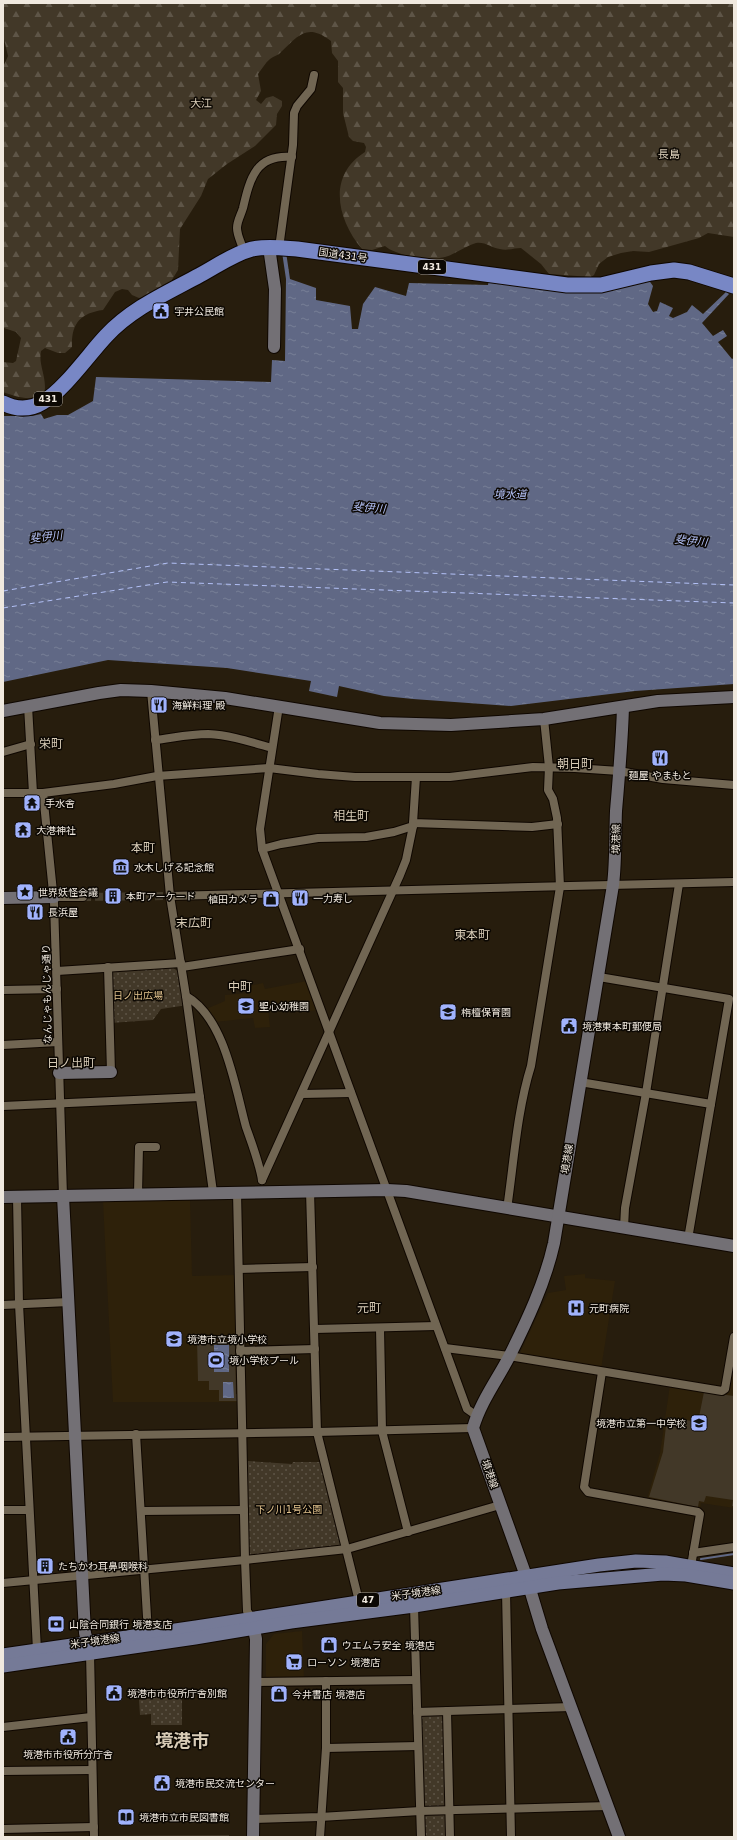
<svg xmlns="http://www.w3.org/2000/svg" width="737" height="1840" font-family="'DejaVu Sans','Noto Sans JP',sans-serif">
  <defs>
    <pattern id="forest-firs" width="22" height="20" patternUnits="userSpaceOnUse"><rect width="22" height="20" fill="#423828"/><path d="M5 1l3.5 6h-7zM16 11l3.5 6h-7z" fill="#5e5547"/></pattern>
    <pattern id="park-dots" width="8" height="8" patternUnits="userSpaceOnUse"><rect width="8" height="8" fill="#423828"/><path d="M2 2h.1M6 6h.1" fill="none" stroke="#5e5547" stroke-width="1.8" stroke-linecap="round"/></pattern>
    <pattern id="water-ripples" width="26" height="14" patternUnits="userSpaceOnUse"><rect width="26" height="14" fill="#606885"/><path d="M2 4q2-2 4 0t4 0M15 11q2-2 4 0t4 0" fill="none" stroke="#777e96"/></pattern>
  </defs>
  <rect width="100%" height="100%" fill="#271d0d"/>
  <!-- built -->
  <g fill="#2e210a">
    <polygon points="307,981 318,1010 295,1012 293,1004 268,1008 270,1027 255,1028 253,1018 215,1022 210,1013 206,1009 225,1001 225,995 250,993 249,986 263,983 265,989"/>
    <polygon points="190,1200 192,1276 236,1275 239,1402 113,1402 103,1201"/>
    <polygon points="585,1274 585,1278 615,1281 601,1369 519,1355 548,1293 566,1290 564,1276"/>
    <polygon points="734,1341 734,1508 701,1503 700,1509 647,1499 660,1453 670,1385 725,1392"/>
    <polygon points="302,1631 304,1678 266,1679 266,1644 274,1634"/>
  </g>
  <!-- grass -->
  <g fill="#423828">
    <polygon points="197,1340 235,1340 236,1394 238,1394 238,1401 219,1401 219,1390 209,1390 209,1381 198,1381"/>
    <polygon points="704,1392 734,1396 734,1506 732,1506 733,1500 706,1496 704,1502 699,1501 698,1507 649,1497 663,1452 667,1417 698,1422"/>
  </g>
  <!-- forest -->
  <path fill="url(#forest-firs)" d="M3 3H734V237L708 233 699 238 649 252 633 251 621 253 608 257 599 264 594 275 591 277 549 274 541 264 521 248C514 248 507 251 500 249 492 248 484 241 476 243 465 246 456 254 445 257 431 261 396 256 385 246L372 250 362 249C337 219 327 176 365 152L366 147 364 143 353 141 349 137 343 113V88L338 82V61L332 53 331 41C307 23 299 35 281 52 279 55 274 56 270 59 265 63 262 69 258 74L261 91 256 100 261 104 266 98 273 96 282 101V106L277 114 276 125 255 146 227 164 208 179 201 196 180 229 178 270 170 283 146 297 139 298 132 295 128 290 122 289 115 292 103 310C80 313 71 324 72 347L65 353H58L45 348 41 351C38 366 48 378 44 395 29 401 17 397 3 392V362L13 363 16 361 21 338 16 332 4 328 3 326V67L8 56 3 35Z"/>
  <!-- park -->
  <g fill="url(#park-dots)">
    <polygon points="172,967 179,972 185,1003 181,1006 161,1009 153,1020 110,1023 111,971"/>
    <polygon points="248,1461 292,1464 293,1462 321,1462 342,1546 251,1557 248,1554 246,1463"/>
    <polygon points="182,1694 182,1725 151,1725 151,1714 140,1715 139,1700"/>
    <polygon points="424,1714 443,1714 447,1805 445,1807 425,1808 423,1805 421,1716"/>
    <polygon points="445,1814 448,1837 424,1837 424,1816 426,1815"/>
    <polygon points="229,1835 229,1837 97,1836"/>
  </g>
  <!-- water -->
  <g fill="url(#water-ripples)">
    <polygon points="282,252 286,252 290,279 316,288 316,300 350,306 352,329 358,329 363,304 375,287 406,296 409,283 488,285 489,279 648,279 653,286 648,304 653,312 657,311 660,302 673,308 669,316 673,318 687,312 692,305 703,314 726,292 729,294 702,323 713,336 723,330 727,336 718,342 732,359 734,358 734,684 635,691 511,706 413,699 384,696 339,686 337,697 309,691 311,681 227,668 108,660 3,682 3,416 32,416 41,414 44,419 57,415 68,415 93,401 96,377 271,382 272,360 285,361 286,279"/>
    <rect x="214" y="1345" width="15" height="27"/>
    <polygon points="223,1382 233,1382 234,1398 223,1398"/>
  </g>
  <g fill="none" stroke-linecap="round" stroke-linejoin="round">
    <!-- stream -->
    <g stroke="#606885" stroke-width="2">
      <polyline points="701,1559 734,1554"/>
      <polyline points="608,1571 620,1571"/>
    </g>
    <!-- ferry -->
    <g stroke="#b3c1f7" stroke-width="1" stroke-dasharray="5 4" stroke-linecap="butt">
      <polyline points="3,591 168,563 734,585"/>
      <polyline points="3,608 167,582 734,603"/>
    </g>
    <!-- street-tunnel -->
    <polyline stroke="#453c2c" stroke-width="8" stroke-dasharray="8 4" stroke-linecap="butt" points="83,897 170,896"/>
    <!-- street casing -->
    <g stroke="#0f0700" stroke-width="10">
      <g id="street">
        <polyline points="279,248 293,145 294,113 297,106 311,89 314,75"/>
        <path d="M244 252C242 244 237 236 237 228 237 221 241 215 243 208 250 178 256 154 292 157"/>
        <polyline points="151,691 170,896 186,996 213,1192"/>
        <polyline points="28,706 33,793"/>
        <polyline points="279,706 260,829 262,849 467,1409 477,1416"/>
        <path d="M155 740C172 738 190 734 208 734 230 735 251 742 272 748"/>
        <polyline points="3,752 31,744"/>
        <polyline points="416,777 413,823 532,827 558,824"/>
        <polyline points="3,793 43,793 114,784 157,776 269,768 318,774 355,777 450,777 533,767 575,768 619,771 663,779 734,785"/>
        <polyline points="43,793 54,902 63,1196"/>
        <polyline points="262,849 281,844 318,838 366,837 394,832 413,826 413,823"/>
        <polyline points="170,896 734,882"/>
        <polyline points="54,897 83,897"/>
        <polyline points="108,967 111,1072"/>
        <polyline points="182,967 300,949"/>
        <polyline points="57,971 181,963"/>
        <polyline points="599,977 729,999 711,1104"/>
        <polyline points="3,990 57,989"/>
        <path d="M186 996C225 1018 235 1087 246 1127 252 1144 259 1162 262 1180"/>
        <polyline points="3,1045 58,1042"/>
        <polyline points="580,1082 711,1104 688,1239"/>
        <polyline points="302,1094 351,1093"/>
        <polyline points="3,1106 200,1097"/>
        <polyline points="262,1180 400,875 406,860 413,826"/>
        <polyline points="310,1191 317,1432 359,1601"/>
        <polyline points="237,1192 245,1560 247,1611 252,1618"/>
        <polyline points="138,1194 139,1147 156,1147"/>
        <polyline points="17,1197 19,1304 37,1650"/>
        <path d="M507 1209C514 1161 517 1111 531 1066L560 887 557 818 553 799 548 790 549 767 544 719"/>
        <polyline points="624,1228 625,1208 646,1093 679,884"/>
        <polyline points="239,1269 313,1267"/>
        <polyline points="3,1305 69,1302"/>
        <polyline points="380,1328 382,1431 408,1532"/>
        <polyline points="315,1329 436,1326"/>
        <polyline points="445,1348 509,1356 722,1391 725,1389 734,1337"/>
        <polyline points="240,1351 315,1349"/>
        <polyline points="602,1372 584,1487 588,1492 698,1512 700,1514 691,1566"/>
        <polyline points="136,1434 148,1633"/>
        <polyline points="3,1437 317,1432 473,1428"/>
        <polyline points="3,1510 29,1510"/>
        <polyline points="141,1511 244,1510"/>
        <polyline points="693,1553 734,1547"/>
        <polyline points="3,1583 245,1560 347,1549 500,1505"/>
        <polyline points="506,1591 511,1837"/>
        <polyline points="414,1606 421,1837"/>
        <polyline points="90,1653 94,1837"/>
        <polyline points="256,1682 416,1680"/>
        <polyline points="447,1711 450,1837"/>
        <polyline points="417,1712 571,1707"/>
        <polyline points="3,1727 91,1717"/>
        <polyline points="326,1748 418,1746"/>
        <polyline points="3,1771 92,1770"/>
        <polyline points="254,1819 320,1817 420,1811 608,1806"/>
        <polyline points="3,1829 94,1827"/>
        <polyline points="320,1837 326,1748 326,1681"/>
      </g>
    </g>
    <!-- secondary casing -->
    <g stroke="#0f0700" stroke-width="14">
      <g id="secondary">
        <polyline points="269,247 275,289 274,347"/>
        <polyline points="3,711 99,693 121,690 151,691 225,698 380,723 451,725 544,719 658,701 734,697"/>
        <polyline points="3,898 54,897"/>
        <polyline points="59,1073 111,1072"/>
        <polyline points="63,1196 85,1633 90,1652"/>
        <polyline points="3,1197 387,1190 406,1191 734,1246"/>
        <polyline points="252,1619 256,1639 253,1837"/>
        <path d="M619 1837 542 1629 526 1576 473 1428C480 1403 497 1380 509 1357 527 1321 545 1283 554 1243L613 885C616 860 615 836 616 811 619 776 622 742 623 707"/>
      </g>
    </g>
    <!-- primary casing -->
    <g stroke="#0f0700" stroke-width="15">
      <g id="primary">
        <polyline points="3,1655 196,1627 599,1565 636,1561 665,1562 734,1574"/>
        <polyline points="3,1666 195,1638 291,1622 414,1606 558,1583 663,1574 686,1575 734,1583"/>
      </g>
    </g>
    <!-- highway casing -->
    <g stroke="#0f0700" stroke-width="17">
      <path id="highway" d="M3 403C17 410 30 410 43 402 64 390 89 354 106 336 132 308 167 293 200 275 217 266 233 254 252 249 267 246 282 248 297 249L567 285H601L651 273 674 270 689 272 734 286"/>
    </g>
    <!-- street -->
    <use href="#street" stroke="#716653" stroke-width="8"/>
    <!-- secondary -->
    <use href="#secondary" stroke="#737075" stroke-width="12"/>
    <!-- primary -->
    <use href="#primary" stroke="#757a97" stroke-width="13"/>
    <!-- highway -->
    <use href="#highway" stroke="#7887c5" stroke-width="15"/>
  </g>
  <!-- icons -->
  <defs>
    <g id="civic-square" transform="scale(0.9)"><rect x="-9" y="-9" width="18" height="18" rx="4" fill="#a1b3fd" stroke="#0c0803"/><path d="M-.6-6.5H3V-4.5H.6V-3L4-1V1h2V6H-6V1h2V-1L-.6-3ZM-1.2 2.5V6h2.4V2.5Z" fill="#111"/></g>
    <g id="restaurant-square" transform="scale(0.9)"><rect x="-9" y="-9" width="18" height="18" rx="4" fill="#a1b3fd" stroke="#0c0803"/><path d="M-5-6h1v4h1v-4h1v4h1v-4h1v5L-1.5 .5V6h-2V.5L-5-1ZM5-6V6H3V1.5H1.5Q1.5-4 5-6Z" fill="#111"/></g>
    <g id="temple-square" transform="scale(0.9)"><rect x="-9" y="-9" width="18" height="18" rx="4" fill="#a1b3fd" stroke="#0c0803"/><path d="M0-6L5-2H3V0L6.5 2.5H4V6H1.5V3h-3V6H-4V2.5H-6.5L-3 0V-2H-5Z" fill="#111"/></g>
    <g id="museum-square" transform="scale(0.9)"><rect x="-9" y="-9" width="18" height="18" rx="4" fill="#a1b3fd" stroke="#0c0803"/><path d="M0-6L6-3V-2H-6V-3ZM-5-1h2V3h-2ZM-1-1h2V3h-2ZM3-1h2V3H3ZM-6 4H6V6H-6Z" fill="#111"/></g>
    <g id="sight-square" transform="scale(0.9)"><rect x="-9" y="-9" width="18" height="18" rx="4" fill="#a1b3fd" stroke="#0c0803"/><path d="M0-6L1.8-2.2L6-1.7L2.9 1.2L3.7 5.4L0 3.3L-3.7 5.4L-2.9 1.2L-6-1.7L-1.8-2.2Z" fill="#111"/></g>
    <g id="building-square" transform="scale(0.9)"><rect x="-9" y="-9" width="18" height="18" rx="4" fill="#a1b3fd" stroke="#0c0803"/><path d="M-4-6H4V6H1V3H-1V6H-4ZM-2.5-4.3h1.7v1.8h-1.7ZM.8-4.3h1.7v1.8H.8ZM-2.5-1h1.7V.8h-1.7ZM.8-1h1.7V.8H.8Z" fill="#111"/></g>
    <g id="shop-square" transform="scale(0.9)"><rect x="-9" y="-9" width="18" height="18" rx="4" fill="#a1b3fd" stroke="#0c0803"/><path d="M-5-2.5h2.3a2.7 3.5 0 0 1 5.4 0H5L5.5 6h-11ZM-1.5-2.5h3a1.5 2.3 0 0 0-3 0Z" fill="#111"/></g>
    <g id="school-square" transform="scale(0.9)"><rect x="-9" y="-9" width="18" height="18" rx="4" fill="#a1b3fd" stroke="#0c0803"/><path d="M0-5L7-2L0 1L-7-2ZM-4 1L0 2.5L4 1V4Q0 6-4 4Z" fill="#111"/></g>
    <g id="hospital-square" transform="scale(0.9)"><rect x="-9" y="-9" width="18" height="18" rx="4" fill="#a1b3fd" stroke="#0c0803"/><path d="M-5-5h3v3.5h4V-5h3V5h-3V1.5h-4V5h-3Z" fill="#111"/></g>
    <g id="stadium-square" transform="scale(0.9)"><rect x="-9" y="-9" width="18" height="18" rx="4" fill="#a1b3fd" stroke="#0c0803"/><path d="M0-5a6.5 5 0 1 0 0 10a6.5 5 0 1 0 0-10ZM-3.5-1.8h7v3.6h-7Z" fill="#111"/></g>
    <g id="bank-square" transform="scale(0.9)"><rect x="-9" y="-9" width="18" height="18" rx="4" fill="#a1b3fd" stroke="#0c0803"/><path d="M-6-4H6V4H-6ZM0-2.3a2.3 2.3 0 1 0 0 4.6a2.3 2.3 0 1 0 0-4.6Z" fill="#111"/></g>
    <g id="supermarket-square" transform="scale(0.9)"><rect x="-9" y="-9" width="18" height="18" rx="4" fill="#a1b3fd" stroke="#0c0803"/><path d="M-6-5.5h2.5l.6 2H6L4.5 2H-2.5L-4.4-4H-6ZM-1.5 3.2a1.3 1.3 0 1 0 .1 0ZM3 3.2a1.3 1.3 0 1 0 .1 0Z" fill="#111"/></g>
    <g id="library-square" transform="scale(0.9)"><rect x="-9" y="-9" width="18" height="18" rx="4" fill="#a1b3fd" stroke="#0c0803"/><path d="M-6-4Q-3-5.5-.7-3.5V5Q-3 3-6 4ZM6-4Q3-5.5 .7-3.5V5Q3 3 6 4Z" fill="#111"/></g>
  </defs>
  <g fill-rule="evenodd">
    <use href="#civic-square" x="161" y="311"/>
    <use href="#restaurant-square" x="159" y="705"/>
    <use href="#restaurant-square" x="660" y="758"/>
    <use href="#temple-square" x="32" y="803"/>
    <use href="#temple-square" x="23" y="830"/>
    <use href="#museum-square" x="121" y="867"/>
    <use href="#sight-square" x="25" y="892"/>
    <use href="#building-square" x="113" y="896"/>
    <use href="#restaurant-square" x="300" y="898"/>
    <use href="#shop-square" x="271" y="899"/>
    <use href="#restaurant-square" x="35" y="912"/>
    <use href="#school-square" x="246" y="1006"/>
    <use href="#school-square" x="448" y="1012"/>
    <use href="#civic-square" x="569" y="1026"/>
    <use href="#hospital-square" x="576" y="1308"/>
    <use href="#school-square" x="174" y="1339"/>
    <use href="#stadium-square" x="216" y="1360"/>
    <use href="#school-square" x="699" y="1423"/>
    <use href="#building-square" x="45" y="1566"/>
    <use href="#bank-square" x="56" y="1624"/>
    <use href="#shop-square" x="329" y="1645"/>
    <use href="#supermarket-square" x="294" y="1662"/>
    <use href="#civic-square" x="114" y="1693"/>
    <use href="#shop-square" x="279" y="1694"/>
    <use href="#civic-square" x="68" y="1737"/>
    <use href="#civic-square" x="162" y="1783"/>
    <use href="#library-square" x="126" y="1817"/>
  </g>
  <g text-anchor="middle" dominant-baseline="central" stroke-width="3" stroke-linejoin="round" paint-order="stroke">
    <!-- shield labels -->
    <g fill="#0c0803" stroke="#aca69d" stroke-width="1">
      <rect x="418" y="260" width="28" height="14" rx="3"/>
      <rect x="34" y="392" width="28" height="14" rx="3"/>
      <rect x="357" y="1593" width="22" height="14" rx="3"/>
    </g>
    <g font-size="9" font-weight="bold" fill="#f0e9df">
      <text x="432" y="267">431</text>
      <text x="48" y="399">431</text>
      <text x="368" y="1600">47</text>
    </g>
    <!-- street labels -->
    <g font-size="10" fill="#f0e9df" stroke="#0c0803">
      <text transform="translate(343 255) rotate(8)">国道431号</text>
      <text transform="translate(616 839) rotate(-89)">境港線</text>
      <text transform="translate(47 994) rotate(-91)">なんじゃもんじゃ通り</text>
      <text transform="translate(567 1159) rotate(-81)">境港線</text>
      <text transform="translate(490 1474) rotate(71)">境港線</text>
      <text transform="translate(416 1593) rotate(-8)">米子境港線</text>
      <text transform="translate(95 1641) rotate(-8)">米子境港線</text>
    </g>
    <!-- poi labels -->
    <g font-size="10" fill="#f0e9df" stroke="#0c0803" text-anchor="start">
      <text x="174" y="311">宇井公民館</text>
      <text x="172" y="705">海鮮料理 殿</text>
      <text x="660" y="775" text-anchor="middle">麺屋 やまもと</text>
      <text x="45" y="803">手水舎</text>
      <text x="36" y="830">大港神社</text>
      <text x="134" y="867">水木しげる記念館</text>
      <text x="38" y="892">世界妖怪会議</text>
      <text x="126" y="896">本町アーケード</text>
      <text x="313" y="898">一力寿し</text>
      <text x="258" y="899" text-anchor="end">植田カメラ</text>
      <text x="48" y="912">長浜屋</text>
      <text x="259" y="1006">聖心幼稚園</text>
      <text x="461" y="1012">栴檀保育園</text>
      <text x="582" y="1026">境港東本町郵便局</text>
      <text x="589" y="1308">元町病院</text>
      <text x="187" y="1339">境港市立境小学校</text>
      <text x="229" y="1360">境小学校プール</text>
      <text x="686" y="1423" text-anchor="end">境港市立第一中学校</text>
      <text x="58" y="1566">たちかわ耳鼻咽喉科</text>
      <text x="69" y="1624">山陰合同銀行 境港支店</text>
      <text x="342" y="1645">ウエムラ安全 境港店</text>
      <text x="307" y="1662">ローソン 境港店</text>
      <text x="127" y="1693">境港市市役所庁舎別館</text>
      <text x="292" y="1694">今井書店 境港店</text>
      <text x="68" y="1754" text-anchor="middle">境港市市役所分庁舎</text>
      <text x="175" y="1783">境港市民交流センター</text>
      <text x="139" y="1817">境港市立市民図書館</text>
    </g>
    <!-- park labels -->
    <g font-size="10" fill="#e3c48f" stroke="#0c0803">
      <text x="138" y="995">日ノ出広場</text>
      <text x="289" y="1509">下ノ川1号公園</text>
    </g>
    <!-- neighbourhood labels -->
    <g font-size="11" fill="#d7cbb6" stroke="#0c0803">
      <text x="201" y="103">大江</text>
      <text x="669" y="154">長島</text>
    </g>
    <!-- water labels -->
    <g font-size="11" font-style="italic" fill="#b3c1f7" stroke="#0c0803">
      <text x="510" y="494">境水道</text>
      <text transform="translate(369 508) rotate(4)">斐伊川</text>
      <text transform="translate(46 537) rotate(-6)">斐伊川</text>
      <text transform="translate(691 541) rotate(6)">斐伊川</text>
    </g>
    <!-- quarter labels -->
    <g font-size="12" fill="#d7cbb6" stroke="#0c0803">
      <text x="51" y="744">栄町</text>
      <text x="575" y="764">朝日町</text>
      <text x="351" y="816">相生町</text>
      <text x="143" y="848">本町</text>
      <text x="194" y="923">末広町</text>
      <text x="472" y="935">東本町</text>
      <text x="240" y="987">中町</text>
      <text x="71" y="1063">日ノ出町</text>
      <text x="369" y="1308">元町</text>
    </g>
    <!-- town labels -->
    <g font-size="18" font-weight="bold" fill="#d7cbb6" stroke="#0c0803">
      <text x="182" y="1740">境港市</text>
    </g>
  </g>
  <!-- border -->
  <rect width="737" height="1840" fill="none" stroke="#f0e9df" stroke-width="8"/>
</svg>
